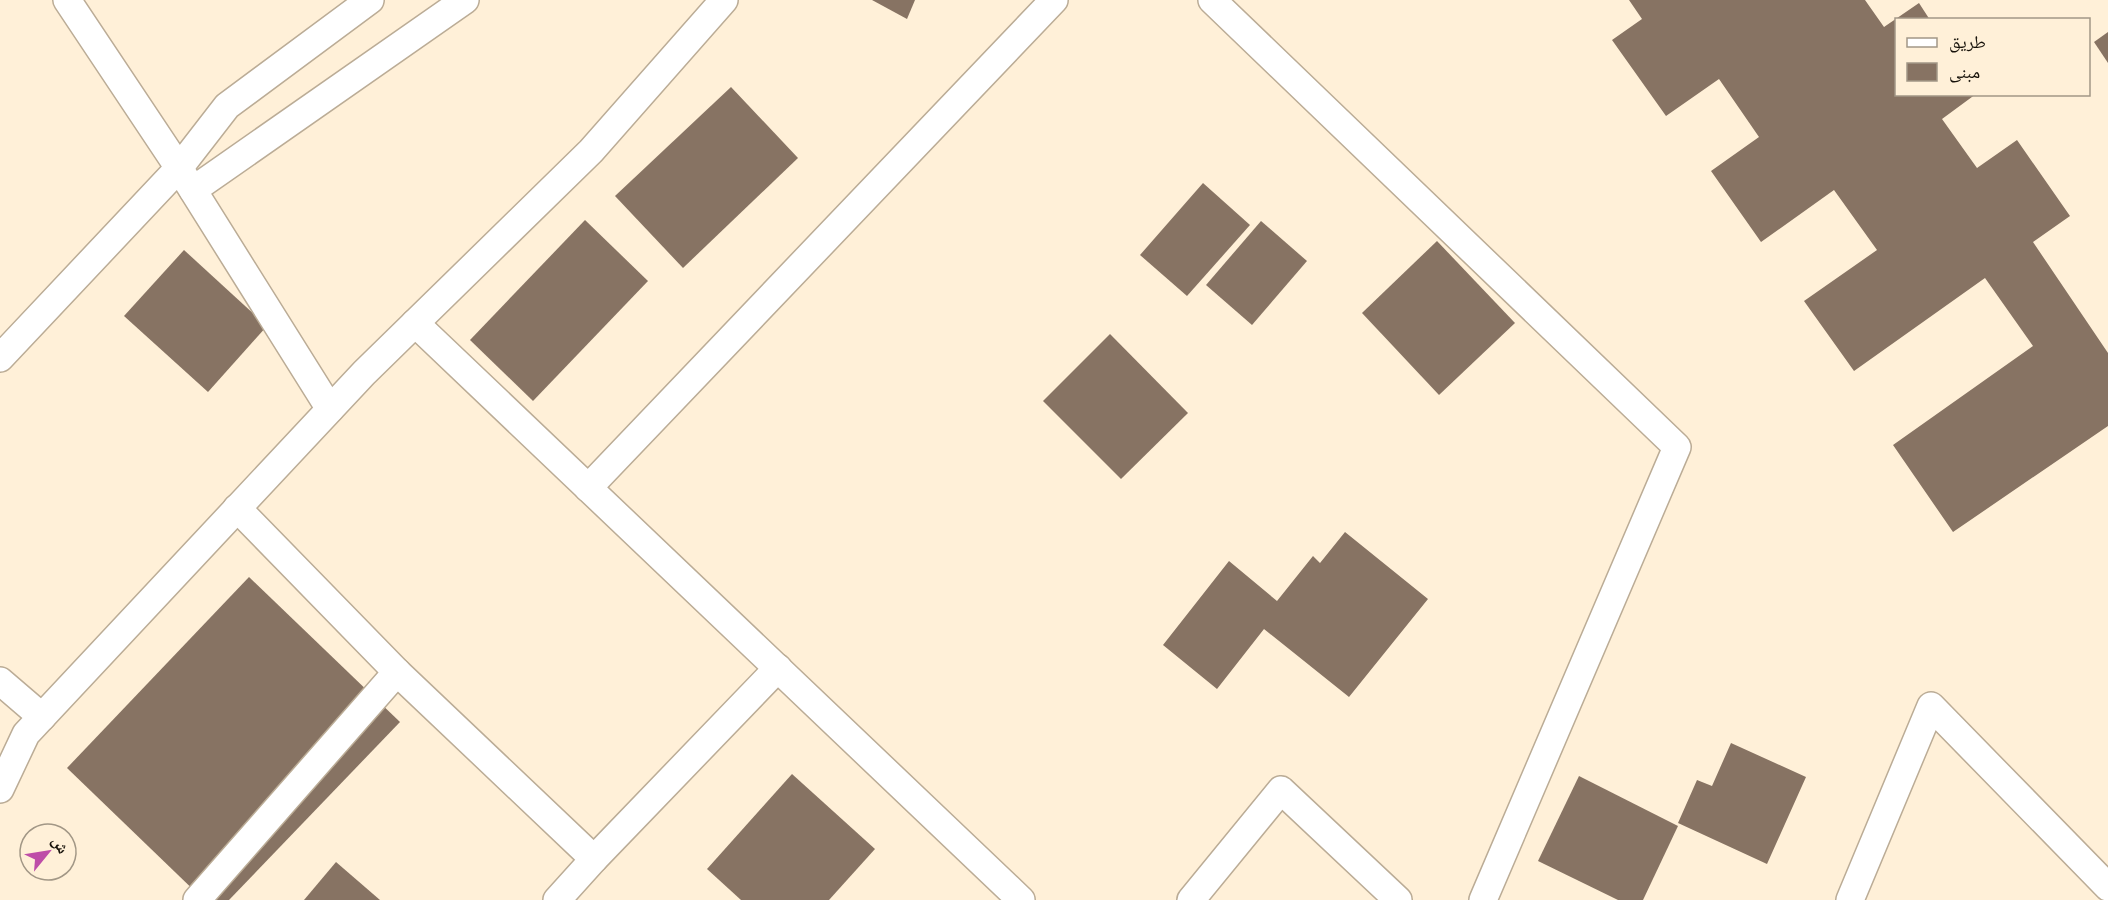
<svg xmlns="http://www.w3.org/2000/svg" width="2108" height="900" font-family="Overpass,'Noto Naskh Arabic',sans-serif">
  <rect width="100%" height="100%" fill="#fff0d8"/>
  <!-- building -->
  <g fill="#877363">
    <polygon points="872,0 915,0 907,19"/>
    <polygon points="1629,0 1865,0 1884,27 1919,3 1930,20 1896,20 1896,94 1976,94 1942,119 1977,168 2017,140 2070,216 2033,242 2108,353 2108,426 1953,532 1893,445 2033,346 1985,278 1854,371 1804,301 1877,250 1834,190 1761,242 1711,171 1759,137 1719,79 1666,116 1612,40 1642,19"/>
    <polygon points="2108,32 2108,63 2094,42"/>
    <polygon points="731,87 798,158 683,268 615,196"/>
    <polygon points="1203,183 1250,225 1187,296 1140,255"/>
    <polygon points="585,220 648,281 533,401 470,340"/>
    <polygon points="1261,221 1307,261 1252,325 1206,285"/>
    <polygon points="1437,241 1515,323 1439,395 1362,313"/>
    <polygon points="184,250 267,326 208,392 124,316"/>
    <polygon points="1110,334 1188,413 1121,479 1043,401"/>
    <polygon points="1345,532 1428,599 1349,697 1264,629 1217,689 1163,645 1229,561 1277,601 1313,556 1320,563"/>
    <polygon points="249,577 400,722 229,900 204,900 67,768"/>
    <polygon points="1731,743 1806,777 1767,864 1678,823 1697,780 1712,786"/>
    <polygon points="792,774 875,849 829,900 741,900 707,869"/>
    <polygon points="1579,776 1678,826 1643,900 1618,900 1538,861"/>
    <polygon points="336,862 380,900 304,900"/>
  </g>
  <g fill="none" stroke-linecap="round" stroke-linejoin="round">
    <!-- street casing -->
    <g stroke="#bbac96" stroke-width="30">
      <g id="street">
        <polyline points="67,0 179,168 330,409"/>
        <polyline points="1212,0 1677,447 1483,900"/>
        <polyline points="193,190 465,0"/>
        <polyline points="415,323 1021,900"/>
        <polyline points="0,358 179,168 227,106 370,0"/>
        <polyline points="588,488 1054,0"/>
        <polyline points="237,508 397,672 594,859"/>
        <polyline points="0,681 42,717"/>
        <polyline points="0,789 26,734 364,373 591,151 724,0"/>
        <polyline points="197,900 397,672"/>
        <polyline points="557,900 594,859 778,668"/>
        <polyline points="1191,900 1281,790 1398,900"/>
        <polyline points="1850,900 1931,706 2108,887"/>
      </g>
    </g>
    <!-- street -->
    <use href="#street" stroke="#fff" stroke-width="27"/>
  </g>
  <!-- legend -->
  <rect x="1895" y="18" width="195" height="78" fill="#fff0d8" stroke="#a29786" stroke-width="1.5"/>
  <rect x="1907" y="38" width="30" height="9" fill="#ffffff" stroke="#a29786" stroke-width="1.5"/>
  <text x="1949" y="48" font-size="18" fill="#17120a">طريق</text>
  <rect x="1907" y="63" width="30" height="18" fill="#877363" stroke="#a29786" stroke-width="1.5"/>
  <text x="1949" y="78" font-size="18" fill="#17120a">مبنى</text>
  <!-- north arrow -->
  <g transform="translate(48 852) rotate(60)"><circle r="28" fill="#fff0d8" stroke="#a29786" stroke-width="1.5"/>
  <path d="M0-4.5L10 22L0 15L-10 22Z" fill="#be4da8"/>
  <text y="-9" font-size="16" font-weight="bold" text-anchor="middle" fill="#17120a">ش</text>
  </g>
</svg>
